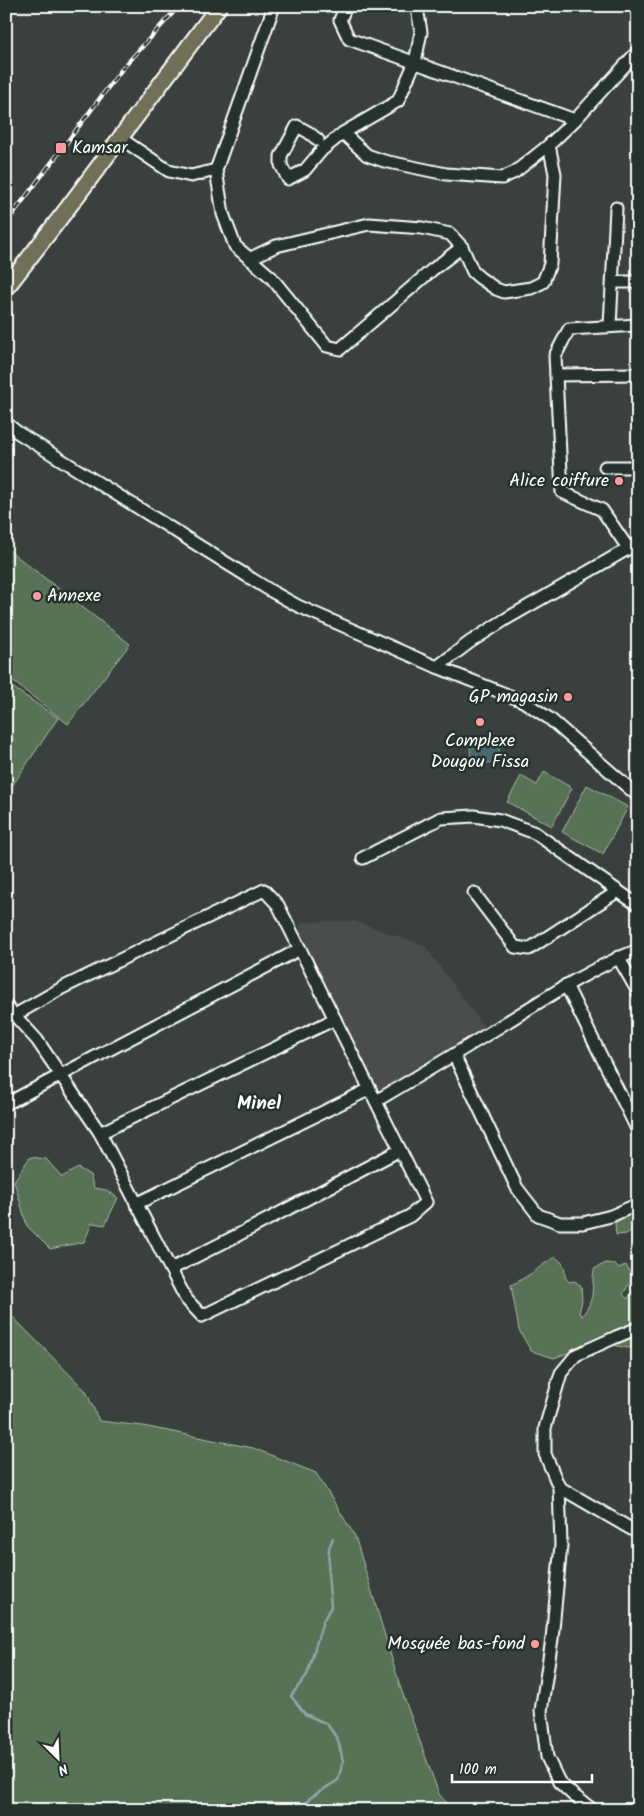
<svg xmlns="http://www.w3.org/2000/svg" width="644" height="1816" font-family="Kalam,sans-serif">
  <rect width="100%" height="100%" fill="#39403d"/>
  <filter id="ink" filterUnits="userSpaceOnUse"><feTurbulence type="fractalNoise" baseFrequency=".02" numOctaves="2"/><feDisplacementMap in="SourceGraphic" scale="10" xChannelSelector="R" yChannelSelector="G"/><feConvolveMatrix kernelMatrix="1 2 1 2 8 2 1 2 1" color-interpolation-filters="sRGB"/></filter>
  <g filter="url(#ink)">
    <!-- built -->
    <polygon fill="#4a4d4c" points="355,921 425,946 487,1031 376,1093 296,951 301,922"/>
    <!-- green -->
    <g fill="#597257" stroke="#acb8ab">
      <polygon points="6,548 130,644 68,724 6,676"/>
      <polygon points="6,683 58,718 6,795"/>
      <polygon points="544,772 572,788 552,826 507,802 521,776 537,785"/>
      <polygon points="587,785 628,807 603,854 562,832"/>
      <polygon points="30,1157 46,1159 62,1177 78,1168 90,1175 94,1188 106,1190 118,1198 105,1225 92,1223 84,1242 50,1249 27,1226 14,1181"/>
      <polygon points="638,1212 638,1226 626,1234 616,1235 615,1223 624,1217"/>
      <path d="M555 1257C563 1262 566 1267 565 1277L569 1282 575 1281 581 1286 582 1301 579 1313 582 1316C596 1298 591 1291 594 1269L606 1263 614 1264 618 1268 626 1265C634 1278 631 1282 623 1294L627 1299 638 1285V1345L628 1348 598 1342 554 1358 531 1351 519 1330 511 1285C527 1278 540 1266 555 1257Z"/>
      <polygon points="6,1310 86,1391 99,1421 143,1426 253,1448 316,1473 355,1536 401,1689 439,1794 453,1810 6,1810"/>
    </g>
    <!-- water -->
    <polygon fill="#48696e" stroke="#91a5a8" points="499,745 500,762 471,764 470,747"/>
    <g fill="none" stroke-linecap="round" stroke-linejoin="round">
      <!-- stream -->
      <polyline stroke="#91a5a8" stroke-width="2.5" points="300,1810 310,1798 338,1780 343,1761 338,1740 327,1724 305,1714 291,1696 307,1675 323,1621 331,1607 328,1573 329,1548 333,1538"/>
      <!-- minor casing -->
      <g stroke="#fff" stroke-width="15">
        <g id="minor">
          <polyline points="274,6 216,170 223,214 235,246 271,277 327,346 340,349 432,270 462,247"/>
          <polyline points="346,6 340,20 349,39 575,120"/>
          <polyline points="343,133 367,155 384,161 446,174 502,178 515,172 549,145 575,120 638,51"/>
          <polyline points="120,138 169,171 191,176 216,170"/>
          <polyline points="318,140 308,132 297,126 281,156 281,165 288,179 305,170 322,150 343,133 398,101 415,62 421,32 417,8 415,6"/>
          <polyline points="251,258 276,246 369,224 422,228 450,234 462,247 473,272 480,278 496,289 504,292 531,288 543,282 550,264 555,174 549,145"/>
          <polyline points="613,282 638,282"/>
          <polyline points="610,326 616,208"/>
          <polyline points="556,375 638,374"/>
          <polyline points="6,423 17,432 271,591 298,606 437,667 523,701 550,719 638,796"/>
          <polyline points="605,467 638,467"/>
          <polyline points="628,548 602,510 562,492 555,356 569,329 638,325"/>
          <polyline points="437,667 470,642 506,619 638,543"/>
          <polyline points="363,858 441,818 474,816 500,820 535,833 638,905"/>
          <polyline points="474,893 515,947 529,949 618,891"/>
          <polyline points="618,957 638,992"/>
          <polyline points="566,985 638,1131"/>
          <polyline points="6,1006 37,1040 100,1133 186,1299 202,1316 410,1216 426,1202 278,905 264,890 62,988 15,1015"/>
          <polyline points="454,1055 517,1188 538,1215 560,1223 583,1223 611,1216 638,1204"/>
          <path d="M376 1101C420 1075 464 1049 507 1022 549 996 591 968 638 950"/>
          <polyline points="6,1104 300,949"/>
          <polyline points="100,1133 335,1019"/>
          <polyline points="136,1204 370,1089"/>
          <polyline points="171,1269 236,1236 400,1150"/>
          <polyline points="559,1487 638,1533"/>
          <polyline points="593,1810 573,1795 559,1782 547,1757 541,1711 552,1639 561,1545 559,1487 545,1454 545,1428 561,1373 576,1355 616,1337 638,1328"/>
        </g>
      </g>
      <!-- major casing -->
      <g stroke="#fff" stroke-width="19">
        <polyline id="major" points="6,288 67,209 219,6"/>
      </g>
      <!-- minor -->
      <use href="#minor" stroke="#26332d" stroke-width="11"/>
      <!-- major -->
      <use href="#major" stroke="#706f59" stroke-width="15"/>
      <!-- rail casing -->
      <g stroke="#fff" stroke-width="4.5">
        <polyline id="rail" points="6,223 122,69 179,6"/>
      </g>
      <!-- rail -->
      <use href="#rail" stroke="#26332d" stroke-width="2.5" stroke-dasharray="8" stroke-linecap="butt"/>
    </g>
  </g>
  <!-- markers -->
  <g fill="#ff9aa2" stroke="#26332d" stroke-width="2">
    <rect x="55" y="142" width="12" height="12" rx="2.5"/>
    <circle cx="619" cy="481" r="5"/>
    <circle cx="37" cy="596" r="5"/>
    <circle cx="568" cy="697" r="5"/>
    <circle cx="480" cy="722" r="5"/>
    <circle cx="535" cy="1644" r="5"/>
  </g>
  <g text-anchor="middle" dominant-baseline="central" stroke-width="5" stroke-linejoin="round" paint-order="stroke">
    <!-- poi labels -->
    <g font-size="18" fill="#fff" stroke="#26332d" text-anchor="end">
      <text x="72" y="148" text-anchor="start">Kamsar</text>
      <text x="609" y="481">Alice coiffure</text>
      <text x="47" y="596" text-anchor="start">Annexe</text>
      <text x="558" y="697">GP magasin</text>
      <text x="480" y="741" text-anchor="middle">Complexe<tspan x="480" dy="21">Dougou Fissa</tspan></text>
      <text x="525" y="1644">Mosquée bas-fond</text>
    </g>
    <!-- neighbourhood labels -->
    <g font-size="19" font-weight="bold" fill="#fff" stroke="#26332d">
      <text x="259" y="1104">Minel</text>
    </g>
  </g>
  <!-- margin -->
  <rect width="644" height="1816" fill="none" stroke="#26332d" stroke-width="25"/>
  <rect x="12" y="12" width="619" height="1791" fill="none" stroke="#fff" stroke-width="2" filter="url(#ink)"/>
  <!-- north arrow -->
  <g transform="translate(58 1758) rotate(156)" stroke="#26332d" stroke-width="4" paint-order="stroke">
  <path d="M0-4L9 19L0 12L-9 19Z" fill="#ffffff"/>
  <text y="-8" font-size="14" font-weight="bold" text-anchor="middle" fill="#ffffff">N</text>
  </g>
  <!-- scale -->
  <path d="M452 1774v8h140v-8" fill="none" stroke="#ffffff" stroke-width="2.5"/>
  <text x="459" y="1774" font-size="15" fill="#ffffff" stroke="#26332d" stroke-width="4" paint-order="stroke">100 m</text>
</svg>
